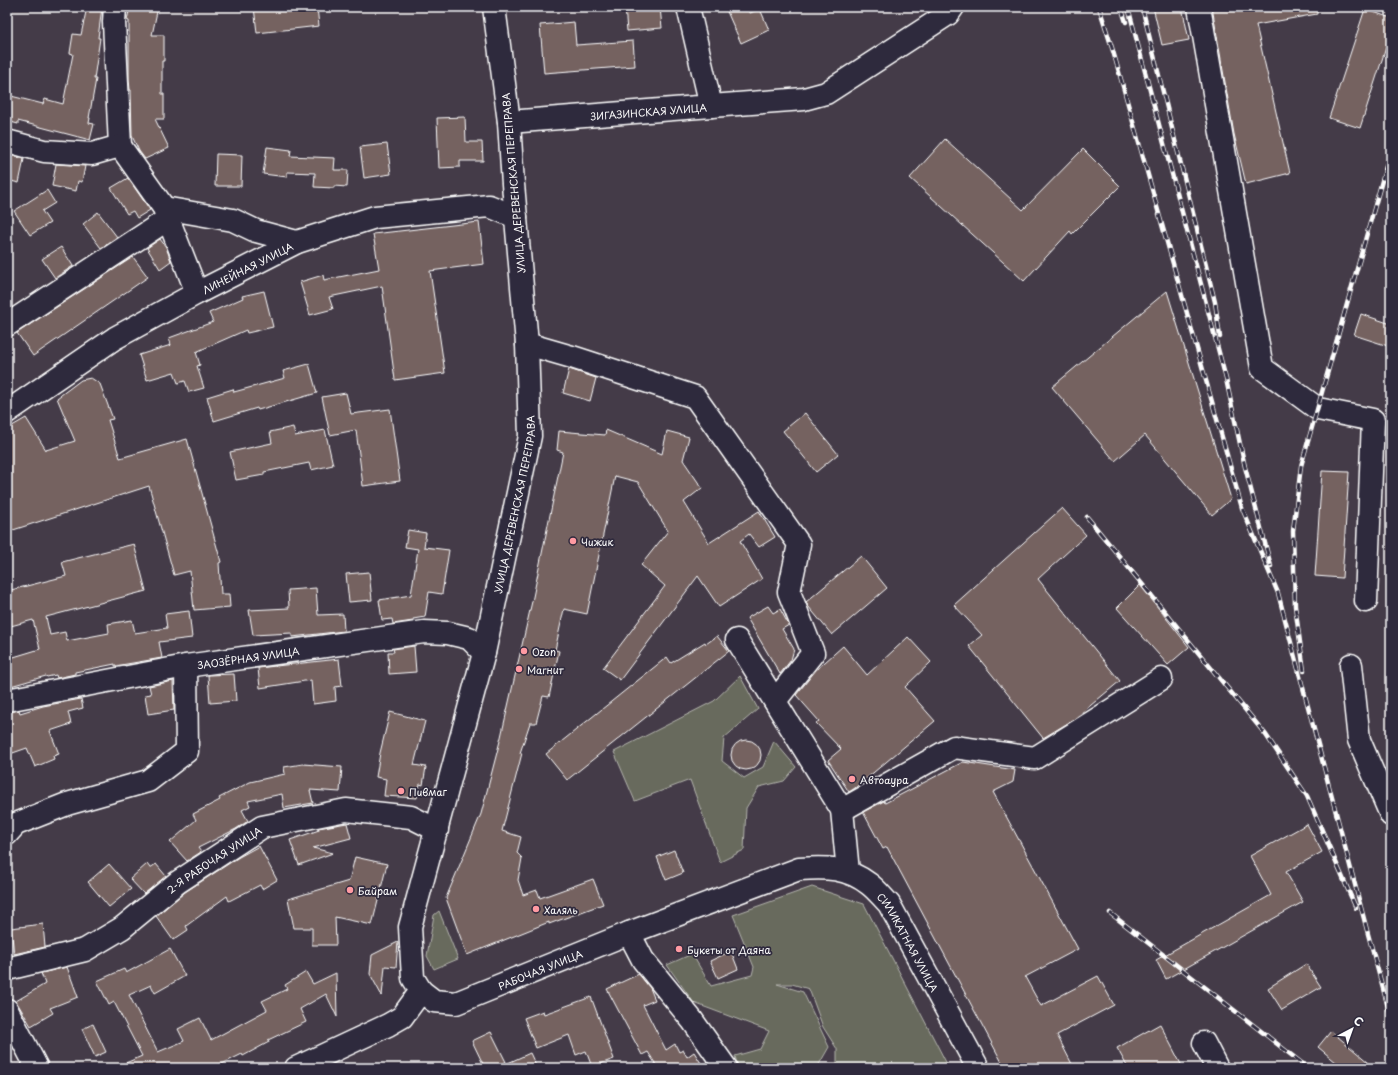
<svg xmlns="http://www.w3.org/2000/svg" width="1398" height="1075" font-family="'Playpen Sans',sans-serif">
  <rect width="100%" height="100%" fill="#443b48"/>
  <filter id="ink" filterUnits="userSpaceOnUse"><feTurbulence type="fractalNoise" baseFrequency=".025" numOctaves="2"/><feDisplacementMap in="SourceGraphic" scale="8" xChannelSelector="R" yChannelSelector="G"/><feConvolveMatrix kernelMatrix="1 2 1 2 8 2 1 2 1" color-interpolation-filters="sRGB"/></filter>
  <g filter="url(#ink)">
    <!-- green -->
    <g fill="#686b5d" stroke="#b4b5ae">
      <polygon points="740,676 758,709 724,738 722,761 744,778 763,767 774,741 796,767 784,781 759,787 746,808 744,850 720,862 690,780 635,801 614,752 714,701"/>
      <polygon points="812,887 864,904 949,1068 837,1068 837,1049 823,1027 809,989 792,984 777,984 803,992 829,1047 817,1068 738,1068 735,1056 760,1049 769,1031 694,1003 667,965 692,954 711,986 752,975 754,967 733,915"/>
      <polygon points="439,911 458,959 434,969 427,956 434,915"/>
    </g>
    <!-- building -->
    <g fill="#756261" stroke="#fff">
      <polygon points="87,7 102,7 98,38 100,38 94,79 96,79 89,118 90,118 89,123 94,124 90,140 18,121 18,124 7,121 7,95 43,104 45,99 63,104 73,54 70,53 73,34 81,35"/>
      <polygon points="130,7 158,7 152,35 164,35 164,61 162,61 162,94 164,94 164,119 155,119 169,148 145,159 139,151 132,136 131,90 130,90 129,79 129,21 127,20"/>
      <polygon points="254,7 317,7 319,26 257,33"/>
      <polygon points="625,7 660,7 662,28 627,31"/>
      <polygon points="725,7 748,7 750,13 760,9 769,30 741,43"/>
      <polygon points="1153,7 1182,7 1189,40 1162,45"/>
      <polygon points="1212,7 1317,7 1317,14 1256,25 1290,173 1246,184 1234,134"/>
      <polygon points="1365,9 1391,18 1391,32 1360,128 1329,118"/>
      <polygon points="574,22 576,45 633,41 635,66 544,73 540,25"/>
      <polygon points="465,117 466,142 482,142 483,161 460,161 460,167 439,168 437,118"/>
      <polygon points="945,139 1023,210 1083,149 1120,186 1072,234 1070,231 1024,281 910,178"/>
      <polygon points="387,144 391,174 364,178 360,147"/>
      <polygon points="267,147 291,150 290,156 335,158 334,170 348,170 347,187 334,186 334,188 314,187 315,173 287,172 287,177 263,174"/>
      <polygon points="216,154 242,155 241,186 215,186"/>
      <polygon points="10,155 24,159 19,183 7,180 7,169"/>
      <polygon points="56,164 85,166 82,182 78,181 76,191 52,186"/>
      <polygon points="128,178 150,210 137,218 133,211 127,214 111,188"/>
      <polygon points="47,190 55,203 42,211 50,223 30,235 14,211"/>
      <polygon points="98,212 117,237 101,248 83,224"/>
      <polygon points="479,222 484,264 430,271 445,373 395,380 382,286 329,297 333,309 310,315 300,282 323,275 324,280 379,269 373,234"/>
      <polygon points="160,239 166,247 171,261 160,269 147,248"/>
      <polygon points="61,247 73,266 55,278 42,259"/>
      <polygon points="133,257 148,277 33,356 17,333"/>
      <polygon points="264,291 273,327 247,333 246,330 196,352 200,365 197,366 204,388 189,392 185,381 178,383 174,372 147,380 139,355 171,345 169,338 213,322 209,313 243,298 242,296"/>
      <polygon points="1167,291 1231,499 1212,515 1145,435 1115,461 1052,387"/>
      <polygon points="1361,314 1391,324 1391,336 1388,346 1354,335"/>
      <polygon points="309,364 317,393 258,410 257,408 214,421 207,397 233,389 234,392 285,378 283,371"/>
      <polygon points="569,369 596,378 590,401 563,393"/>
      <polygon points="91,378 100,384 113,419 108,420 120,458 187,439 221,562 219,563 221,594 229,594 230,607 194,610 190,571 174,575 149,486 7,532 7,429 26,418 46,450 75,441 57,398 81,380"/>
      <polygon points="346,393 351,414 390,409 400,481 363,486 356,430 330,435 322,397"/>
      <polygon points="805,413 838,454 816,472 783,431"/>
      <polygon points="293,427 295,436 325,430 333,465 311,470 309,463 264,472 264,475 236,480 230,452 272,443 270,432"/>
      <polygon points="606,430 662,454 667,431 689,437 683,460 702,488 684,502 709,543 759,511 775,537 759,547 749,534 740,541 762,579 719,607 698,576 620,680 603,668 665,586 641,565 668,531 638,482 615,476 587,614 564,609 555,650 559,651 549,697 543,696 536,723 530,723 520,753 522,753 502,831 521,837 517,853 522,858 518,880 523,895 537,890 540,898 593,879 603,904 549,924 549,922 467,955 446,898 481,814 501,737 533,597 563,452 557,450 559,431 605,435"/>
      <polygon points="1322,471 1349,472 1342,578 1315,576"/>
      <polygon points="1062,508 1086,535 1038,579 1120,681 1073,720 1043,738 969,646 982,635 954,605"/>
      <polygon points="408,530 426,533 424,547 449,550 442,594 429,592 425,617 413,619 413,621 393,624 392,619 382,620 379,600 411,595 418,549 405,547"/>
      <polygon points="134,544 146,591 46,617 50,635 65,632 67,641 109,633 108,624 132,620 135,633 167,628 165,614 189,611 192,638 159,642 162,658 115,666 115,664 75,672 75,674 57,678 56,675 47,677 46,676 7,687 7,659 40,649 33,620 7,627 7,591 66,576 62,562"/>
      <polygon points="861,556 887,588 832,635 808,606 806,602"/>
      <polygon points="369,572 372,600 349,602 346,574"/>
      <polygon points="1140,585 1189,647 1168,665 1117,608"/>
      <polygon points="316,588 318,615 343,614 344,631 292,637 292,633 253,635 249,610 289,608 288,590"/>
      <polygon points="768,606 773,613 780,609 786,620 789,625 782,629 794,649 791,660 780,674 747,618"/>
      <polygon points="717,636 729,651 567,780 546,754 667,657 671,663 705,642 706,644"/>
      <polygon points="908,637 931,662 905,687 935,721 855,788 849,792 828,760 841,749 816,723 819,721 796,695 816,670 843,646 867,675"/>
      <polygon points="414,646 416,672 389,674 388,652 394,652 393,649"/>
      <polygon points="339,659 342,686 335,687 336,701 313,704 311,680 260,688 258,668"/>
      <polygon points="234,674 236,701 210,703 208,675"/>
      <polygon points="173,681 174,710 148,714 145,695 151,694 149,686"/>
      <polygon points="81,699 83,708 68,712 71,724 50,731 59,754 53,756 54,759 35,767 27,748 7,755 7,713 19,710 20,713 43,706"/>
      <polygon points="390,712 425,721 414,765 426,767 423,785 420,784 417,798 384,796 386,779 376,777 380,753"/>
      <circle cx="746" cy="755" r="15"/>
      <polygon points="963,762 1015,770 1013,782 993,792 1078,949 1025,977 1041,1006 1098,976 1114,1005 1057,1035 1074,1068 1005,1068 887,847 883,849 863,812 884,801 885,803"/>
      <polygon points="303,764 342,767 340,792 310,790 313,803 284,808 282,794 248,801 250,806 242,810 248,821 236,829 198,848 201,852 187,861 170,842 196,820 193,814 220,800 219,798 250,782 285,774 284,767"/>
      <polygon points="347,823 351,838 313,848 333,853 299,865 290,840 319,830 318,828"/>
      <polygon points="1307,824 1322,852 1286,872 1303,902 1166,979 1156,960 1271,895 1250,856"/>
      <polygon points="259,846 277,880 262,889 260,885 229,901 227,896 186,926 188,930 173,940 156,916 185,892 239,857"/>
      <polygon points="674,850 683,873 666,880 657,857"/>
      <polygon points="355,857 387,864 372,925 335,917 336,945 312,945 312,928 294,928 288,899 349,881"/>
      <polygon points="109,864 131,889 109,907 88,882"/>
      <polygon points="147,864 150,868 156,864 166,876 144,894 130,879"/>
      <polygon points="43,924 45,947 14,954 11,928"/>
      <polygon points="398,942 396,967 385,966 382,996 370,974 372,955"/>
      <polygon points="170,949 185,976 155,993 151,985 129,995 158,1052 184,1041 178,1029 200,1018 211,1040 267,1010 262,1001 287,989 285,985 306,972 313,984 336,973 337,1017 326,994 300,1009 306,1022 268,1040 269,1042 243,1056 242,1054 214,1068 114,1068 142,1056 114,1002 109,1005 97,981 124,969 126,973"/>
      <polygon points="731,951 738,969 718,978 710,961"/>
      <polygon points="1306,964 1321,987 1282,1010 1268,988"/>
      <polygon points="67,967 78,997 50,1008 53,1013 31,1026 16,1001 45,984 41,973"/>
      <polygon points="639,974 650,988 655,1000 643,1005 666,1050 675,1044 679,1052 683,1050 687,1057 694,1052 704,1068 658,1068 648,1052 642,1055 607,989"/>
      <polygon points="591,997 614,1059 592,1067 586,1051 576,1055 569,1035 536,1048 524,1018 543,1011 544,1014"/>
      <polygon points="93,1024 106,1052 95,1057 82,1029"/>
      <polygon points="1160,1024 1183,1068 1128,1068 1117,1048"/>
      <polygon points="1331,1031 1375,1068 1343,1068 1318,1047"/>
      <polygon points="491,1032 506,1062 493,1068 485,1068 472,1041"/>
      <polygon points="530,1053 537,1068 497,1068"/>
    </g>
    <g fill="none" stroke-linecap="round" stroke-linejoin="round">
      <!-- minor casing -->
      <g stroke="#fff" stroke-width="25">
        <g id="minor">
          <polyline points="115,7 114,22 120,146"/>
          <polyline points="1199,7 1262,368 1318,409 1373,420 1366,601"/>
          <polyline points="711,106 804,99 826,93 948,14 953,7"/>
          <path id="s1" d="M509 122 711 106 688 7"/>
          <polyline points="7,141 44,151 92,154 120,146"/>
          <polyline points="120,146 164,208 197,293"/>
          <polyline points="164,208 233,220 256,231 297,242"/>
          <polyline points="7,325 168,219"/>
          <polyline points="527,344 572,357 695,397 799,544 789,592 813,653 775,701"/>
          <path id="s2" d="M7 412 115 338 197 293 297 242 375 217 489 206 516 217"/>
          <polyline points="737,640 842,810 848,872"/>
          <polyline points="1351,665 1359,740 1391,815"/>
          <path id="s3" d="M7 700 186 666 424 632 448 633 469 638 484 653"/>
          <polyline points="842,810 954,747 1035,758 1161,679"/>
          <polyline points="7,834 16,824 67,804 148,781 187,751 186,666"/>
          <polyline points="629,933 643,960 692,1020 726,1068"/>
          <path id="s4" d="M7 969 85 950 122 928 178 882 262 827 346 810 411 817 437 830"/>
          <path id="s5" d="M421 991 413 978 410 927 484 653 530 436 527 344 513 184 509 122 494 7"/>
          <polyline points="7,1010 37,1068"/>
          <polyline points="1204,1043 1217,1068"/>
          <path id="s6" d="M296 1068 388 1025 402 1017 421 991 434 1001 456 1003 629 933 799 869C826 867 847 867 869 884 876 889 882 897 889 904L978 1068"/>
        </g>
      </g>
      <!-- minor -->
      <use href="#minor" stroke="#2f2a3d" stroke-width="22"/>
      <!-- rail casing -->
      <g stroke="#fff" stroke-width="4.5">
        <g id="rail">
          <polyline points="1099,7 1113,51 1242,508 1278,593 1368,934 1391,1018"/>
          <polyline points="1121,7 1126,22"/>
          <polyline points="1128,7 1226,379 1245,467 1271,566"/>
          <polyline points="1142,7 1215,302 1220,337"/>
          <polyline points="1087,517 1266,735 1307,796 1356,908"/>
          <polyline points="1304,671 1295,606 1293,531 1301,466 1391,149"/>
          <polyline points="1110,913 1308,1068"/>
        </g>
      </g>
      <!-- rail -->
      <use href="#rail" stroke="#2f2a3d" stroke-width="3" stroke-dasharray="9" stroke-linecap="butt"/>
    </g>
  </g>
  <!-- markers -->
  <g fill="#ff9aa2" stroke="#2f2a3d" stroke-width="1.5">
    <circle cx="573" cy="541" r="4"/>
    <circle cx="524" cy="651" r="4"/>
    <circle cx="519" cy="669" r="4"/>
    <circle cx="852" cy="779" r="4"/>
    <circle cx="401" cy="791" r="4"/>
    <circle cx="350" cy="890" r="4"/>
    <circle cx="536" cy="909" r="4"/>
    <circle cx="679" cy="949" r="4"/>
  </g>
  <g text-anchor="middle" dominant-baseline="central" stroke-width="3.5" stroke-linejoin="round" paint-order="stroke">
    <!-- street labels -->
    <g font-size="10" fill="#fff" stroke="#2f2a3d">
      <text stroke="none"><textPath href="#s1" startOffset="140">ЗИГАЗИНСКАЯ УЛИЦА</textPath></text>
      <text transform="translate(513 183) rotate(-95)">УЛИЦА ДЕРЕВЕНСКАЯ ПЕРЕПРАВА</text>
      <text stroke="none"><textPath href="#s2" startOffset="281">ЛИНЕЙНАЯ УЛИЦА</textPath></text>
      <text stroke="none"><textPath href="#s5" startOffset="502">УЛИЦА ДЕРЕВЕНСКАЯ ПЕРЕПРАВА</textPath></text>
      <text stroke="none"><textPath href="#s3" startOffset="245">ЗАОЗЁРНАЯ УЛИЦА</textPath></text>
      <text stroke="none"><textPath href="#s4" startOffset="238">2-Я РАБОЧАЯ УЛИЦА</textPath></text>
      <text stroke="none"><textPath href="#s6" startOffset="701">СИЛИКАТНАЯ УЛИЦА</textPath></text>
      <text stroke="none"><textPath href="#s6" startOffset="279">РАБОЧАЯ УЛИЦА</textPath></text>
    </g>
    <!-- poi labels -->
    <g font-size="10" fill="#fff" stroke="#2f2a3d" text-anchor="start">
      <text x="581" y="541">Чижик</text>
      <text x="532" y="651">Ozon</text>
      <text x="527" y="669">Магнит</text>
      <text x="860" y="779">Автоаура</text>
      <text x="409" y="791">Пивмаг</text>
      <text x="358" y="890">Байрам</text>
      <text x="544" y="909">Халяль</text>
      <text x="687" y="949">Букеты от Даяна</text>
    </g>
  </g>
  <!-- margin -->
  <rect width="1398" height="1075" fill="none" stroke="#2f2a3d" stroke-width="24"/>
  <rect x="12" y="12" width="1374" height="1051" fill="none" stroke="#fff" stroke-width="1.5" filter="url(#ink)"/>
  <!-- north arrow -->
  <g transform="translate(1352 1029) rotate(41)" stroke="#2f2a3d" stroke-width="3" paint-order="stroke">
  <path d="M0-3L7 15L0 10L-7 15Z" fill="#ffffff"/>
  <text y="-6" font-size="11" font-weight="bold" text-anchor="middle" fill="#ffffff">С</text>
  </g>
</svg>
